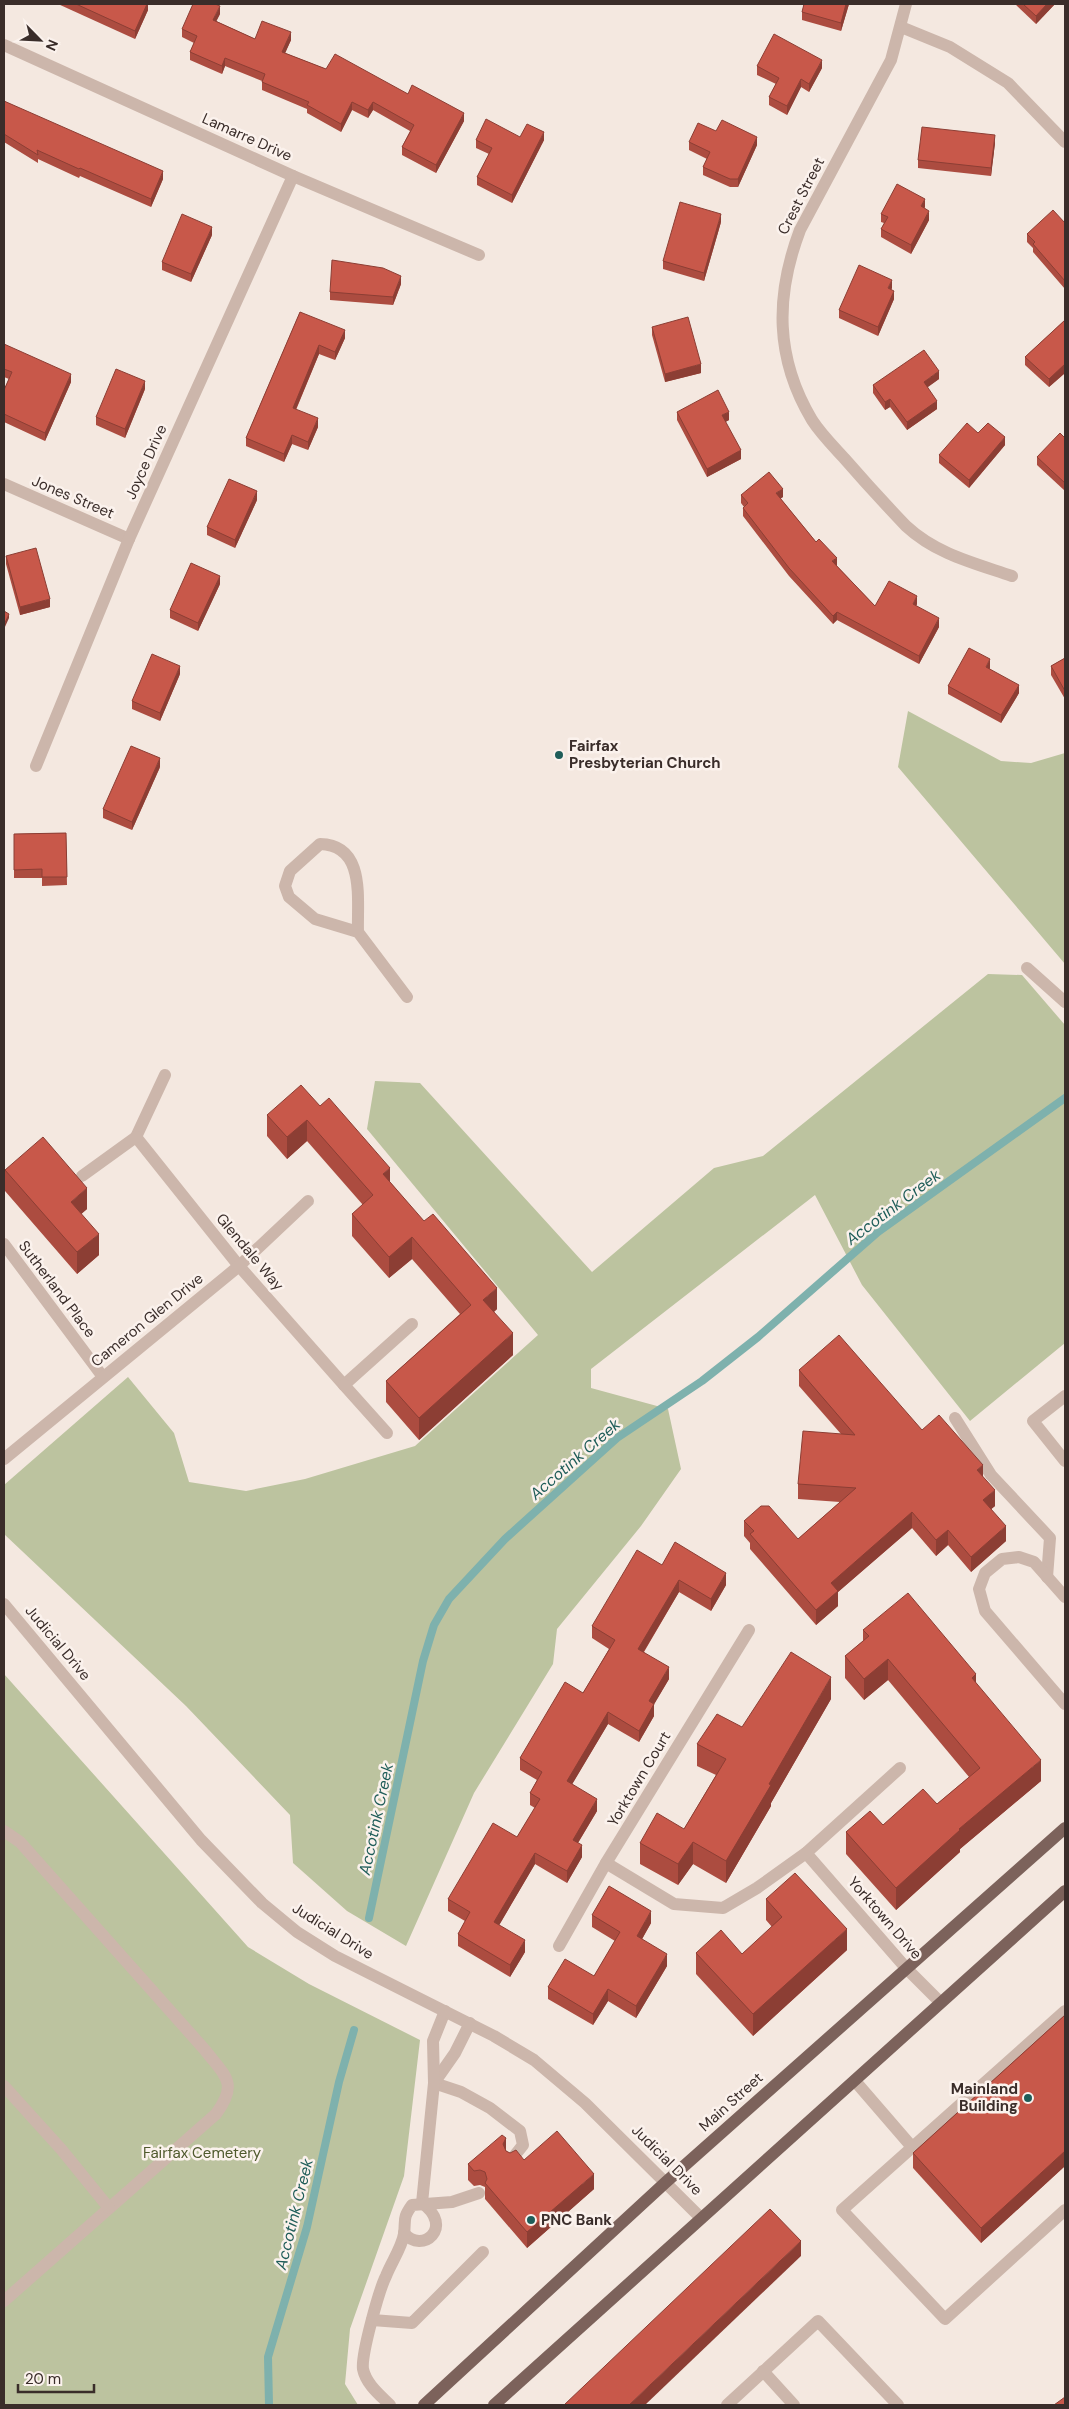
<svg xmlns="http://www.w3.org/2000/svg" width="1069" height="2409" font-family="'DM Sans',sans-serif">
  <rect width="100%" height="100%" fill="#f4e8e0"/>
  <!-- green -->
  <g fill="#bcc39f">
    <polygon points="908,711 1001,761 1031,763 1065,753 1065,964 898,767"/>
    <polygon points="988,974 1022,975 1065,1025 1065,1343 970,1421 862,1285 815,1195 591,1369 591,1388 668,1409 681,1469 641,1526 557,1629 553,1664 474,1793 406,1946 347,1911 293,1863 290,1815 186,1706 4,1534 4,1485 128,1377 174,1433 189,1482 246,1491 305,1479 415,1446 538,1335 367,1129 375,1081 420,1083 592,1272 714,1168 763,1156"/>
    <polygon points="4,1674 248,1947 309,1984 420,2040 404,2176 350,2329 345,2384 358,2405 4,2405"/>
  </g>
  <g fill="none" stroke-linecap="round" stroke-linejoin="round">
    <!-- stream -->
    <g stroke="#7eb1ad" stroke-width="8">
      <polyline points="369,1918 423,1661 434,1625 449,1599 505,1539 617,1438 702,1381 758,1337 878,1232 1065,1098"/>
      <polyline points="269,2405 268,2357 307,2227 339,2082 354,2030"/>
    </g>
    <!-- service -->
    <g stroke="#ccb6ab" stroke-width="12">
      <path d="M358 932C357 899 366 845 320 844L290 871 285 886 289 897 315 919 358 932 407 997"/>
      <polyline points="1027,968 1065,1002"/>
      <polyline points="1065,1396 1033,1421 1065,1461"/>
      <polyline points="955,1418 991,1475 1050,1538 1047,1577"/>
      <polyline points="1065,1597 1034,1562 1019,1557 1002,1559 985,1573 979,1589 985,1611 1065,1704"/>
      <path d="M4 1831 20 1842 205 2050C225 2076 239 2083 216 2114L4 2301"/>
      <polyline points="1065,2011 842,2210 945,2319 1065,2210"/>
      <polyline points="855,2081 912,2147"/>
      <polyline points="434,2083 461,2092 490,2108 520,2131 523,2145 511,2160"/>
      <polyline points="434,2083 455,2053 470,2023"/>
      <polyline points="4,2086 61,2149 109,2208"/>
      <polyline points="422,2203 434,2083 433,2041 445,2011"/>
      <path d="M404 2233C422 2255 455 2227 422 2203"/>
      <polyline points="372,2320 412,2323 483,2252"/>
      <polyline points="763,2371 794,2405"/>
      <path d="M390 2405C380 2395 366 2384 363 2369 361 2355 379 2290 386 2276 391 2263 402 2247 404 2234 406 2219 402 2219 412 2205L452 2202 479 2193"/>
      <polyline points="727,2405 818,2321 898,2405"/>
    </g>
    <!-- minor -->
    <g stroke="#ccb6ab" stroke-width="12">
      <path d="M906 4 891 60 800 230C775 296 775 358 812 420 821 434 833 446 844 458 864 481 885 504 906 526 936 554 974 563 1012 576"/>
      <polyline points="901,27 950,47 1008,83 1065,142"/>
      <polyline points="4,45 293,176 479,255"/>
      <polyline points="4,484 129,539"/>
      <polyline points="36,766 129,539 293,176"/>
      <polyline points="165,1075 136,1137 239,1266 344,1385 412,1324"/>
      <polyline points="82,1176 136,1137"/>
      <polyline points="4,1244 103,1377"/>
      <polyline points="344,1385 387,1433"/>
      <polyline points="4,1459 239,1266 308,1201"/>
      <polyline points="806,1853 906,1968 940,2002"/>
      <polyline points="606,1863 674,1904 723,1908 757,1888 806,1853 900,1768"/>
      <polyline points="559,1946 606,1863 749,1630"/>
    </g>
    <!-- tertiary -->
    <polyline stroke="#ccb6ab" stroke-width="12" points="4,1604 201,1840 262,1903 297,1932 335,1956 494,2036 534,2060 585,2103 701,2218"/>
    <!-- primary -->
    <g stroke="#7c625b" stroke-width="12">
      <polyline points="424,2405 666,2182 1065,1828"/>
      <polyline points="494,2405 1065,1891"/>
    </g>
  </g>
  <!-- wall -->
  <g fill="#ac4c40">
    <polygon points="58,4 148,4 148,10 135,39"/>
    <polygon points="804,4 849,4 841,31 802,20 802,12"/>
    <polygon points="1015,4 1055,4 1036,24"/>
    <polygon points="220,14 216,21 255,39 291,40 285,53 326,69 408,94 464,121 436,173 402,155 402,147 410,131 373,110 368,118 352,110 341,132 307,113 307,109 262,90 262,81 225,66 222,74 190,60 190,52 194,43 182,37 182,29"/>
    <polygon points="757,66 822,68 809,92 801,87 787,115 769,105 769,97 776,84 757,75"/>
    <polygon points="4,101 163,179 151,207 80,176 79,178 38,159 38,163 4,142"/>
    <polygon points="716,131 757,145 738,187 730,187 703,175 703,167 707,159 689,150 689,142"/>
    <polygon points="520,137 544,140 512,203 477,185 477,177 489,154 476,148 476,140"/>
    <polygon points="995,143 991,176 918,168 918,160"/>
    <polygon points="925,207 924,208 929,220 911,254 881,237 881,229 884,223 881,222 881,214"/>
    <polygon points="721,222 704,281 663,269 663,261"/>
    <polygon points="1065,223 1065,289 1033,252 1033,248 1027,242 1027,234"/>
    <polygon points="212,235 191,282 162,270 162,262"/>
    <polygon points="401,284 393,305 330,300 330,292"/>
    <polygon points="892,288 891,290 894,299 878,336 839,318 839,310"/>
    <polygon points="300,312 345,338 335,360 319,354 296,410 318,427 308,450 292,444 284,462 246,446 246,438"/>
    <polygon points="1065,320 1065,373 1049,387 1025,365 1025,357"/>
    <polygon points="652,327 701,373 665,382 652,335"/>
    <polygon points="4,344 71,382 45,441 4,422 4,390 9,379 4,377"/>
    <polygon points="939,379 927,387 937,409 907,430 890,407 885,410 873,393 873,385"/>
    <polygon points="145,389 125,438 96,425 96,417"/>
    <polygon points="677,412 729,420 725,422 741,459 707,477 677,420"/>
    <polygon points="978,433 1005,445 969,488 939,463 939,455"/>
    <polygon points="1065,438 1065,491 1037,465 1037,457"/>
    <polygon points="741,495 783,497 780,498 816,542 837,566 875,606 917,604 916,606 939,627 919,664 837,620 833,624 789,576 743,516 743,508 744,507 741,503"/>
    <polygon points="257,500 235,548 207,535 207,527"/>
    <polygon points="6,556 50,607 20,615 6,564"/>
    <polygon points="220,584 198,631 170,618 170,610"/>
    <polygon points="1065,658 1065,699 1051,675 1051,666"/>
    <polygon points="990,668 990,669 1019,693 1001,723 948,694 948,686"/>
    <polygon points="180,674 160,721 132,709 132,701"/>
    <polygon points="160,767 132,830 103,818 103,809"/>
    <polygon points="66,833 67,885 42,886 42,878 14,878 14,834"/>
    <polygon points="320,1106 390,1182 497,1309 494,1312 513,1355 419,1440 386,1402 386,1381 460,1314 412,1259 389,1278 352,1236 352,1214 363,1205 307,1141 287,1159 267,1136 267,1115"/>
    <polygon points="5,1170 87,1209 81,1214 99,1255 77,1274 5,1191"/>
    <polygon points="799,1370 922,1430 983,1477 995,1506 991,1509 1006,1541 971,1572 948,1545 936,1556 912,1528 838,1592 838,1606 816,1625 750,1549 750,1543 744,1536 744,1521 798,1539 840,1502 798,1499 798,1484 841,1434 799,1386"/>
    <polygon points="662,1565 726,1585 711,1611 679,1592 644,1652 669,1679 654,1704 654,1716 639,1742 608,1724 572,1784 597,1811 578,1843 582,1857 567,1883 535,1864 499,1925 525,1952 510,1977 458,1946 458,1934 465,1921 448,1911 448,1899 517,1837 535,1808 530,1805 530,1793 537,1780 520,1770 520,1758 583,1693 609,1649 592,1638 592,1626"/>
    <polygon points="863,1630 976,1683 1041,1781 960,1849 960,1852 896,1910 846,1854 846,1832 883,1825 937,1804 969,1777 888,1680 864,1700 845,1678 845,1656 863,1641"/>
    <polygon points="831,1699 771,1803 771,1806 726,1883 693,1864 678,1885 640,1864 640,1843 684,1829 716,1775 697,1766 697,1744 742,1727"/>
    <polygon points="766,1899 847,1950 753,2036 696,1974 696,1953 742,1954 772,1927 766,1920"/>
    <polygon points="592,1915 651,1923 642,1939 667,1966 636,2018 608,2001 593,2025 548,1999 548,1987 594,1976 615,1941 592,1927"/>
    <polygon points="1065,2015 1065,2166 981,2243 913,2168 913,2153"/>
    <polygon points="506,2138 506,2151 524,2160 594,2189 527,2248 485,2199 485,2187 480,2185 474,2186 468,2180 468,2164"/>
  </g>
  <!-- shaded-wall -->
  <g fill="#8c3e34">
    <polygon points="147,4 148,4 148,10 135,39 135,31"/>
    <polygon points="846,4 849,4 841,31 841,23"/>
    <polygon points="1047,4 1055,4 1036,24 1036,16"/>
    <polygon points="220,6 220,14 213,28 213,20"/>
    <polygon points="291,32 291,40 282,60 282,52"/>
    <polygon points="225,58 225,66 222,74 222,66"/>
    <polygon points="822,60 822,68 809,92 809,84"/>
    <polygon points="801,79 801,87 787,115 787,106"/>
    <polygon points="352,102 352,110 341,132 341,124"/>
    <polygon points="373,102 373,110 368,118 368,110"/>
    <polygon points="464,113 464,121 436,173 436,165"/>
    <polygon points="544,132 544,140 512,203 512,195"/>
    <polygon points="995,135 995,143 991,176 991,168"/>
    <polygon points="757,137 757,145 738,187 738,179"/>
    <polygon points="163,171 163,179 151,207 151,199"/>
    <polygon points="925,199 925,207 921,214 921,206"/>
    <polygon points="929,211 929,220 911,254 911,245"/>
    <polygon points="721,214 721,222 704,281 704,273"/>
    <polygon points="212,227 212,235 191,282 191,274"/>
    <polygon points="401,276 401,284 393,305 393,297"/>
    <polygon points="892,280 892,288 888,296 888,288"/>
    <polygon points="894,291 894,299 878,336 878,327"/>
    <polygon points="345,330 345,338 335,360 335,352"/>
    <polygon points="319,345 319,354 293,416 293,408"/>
    <polygon points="701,364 701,373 665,382 665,374"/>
    <polygon points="1065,364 1065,373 1049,387 1049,379"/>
    <polygon points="939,371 939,379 924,390 924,382"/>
    <polygon points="71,374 71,382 45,441 45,433"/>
    <polygon points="145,381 145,389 125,438 125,429"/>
    <polygon points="890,399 890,407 885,410 885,402"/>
    <polygon points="937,401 937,409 907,430 907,422"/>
    <polygon points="729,412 729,420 722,424 722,415"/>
    <polygon points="318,418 318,427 308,450 308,442"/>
    <polygon points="292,435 292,444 284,462 284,454"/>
    <polygon points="1005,437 1005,445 969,488 969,480"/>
    <polygon points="741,450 741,459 707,477 707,469"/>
    <polygon points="783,489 783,497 776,502 776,493"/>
    <polygon points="257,491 257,500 235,548 235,540"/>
    <polygon points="837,558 837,566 832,569 832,561"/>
    <polygon points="220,576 220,584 198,631 198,623"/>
    <polygon points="917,596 917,604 913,612 913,604"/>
    <polygon points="50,599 50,607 20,615 20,607"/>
    <polygon points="837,612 837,620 833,624 833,616"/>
    <polygon points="9,614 9,618 4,629 4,625"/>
    <polygon points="939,618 939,627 919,664 919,656"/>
    <polygon points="990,659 990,668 986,675 986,667"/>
    <polygon points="180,666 180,674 160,721 160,713"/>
    <polygon points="1019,685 1019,693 1001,723 1001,715"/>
    <polygon points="160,758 160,767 132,830 132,822"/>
    <polygon points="307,1120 307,1141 287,1159 287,1137"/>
    <polygon points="390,1168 390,1189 383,1174"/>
    <polygon points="87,1188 87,1209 71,1223 71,1202"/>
    <polygon points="99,1234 99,1255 77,1274 77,1252"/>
    <polygon points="412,1237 412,1259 389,1278 389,1257"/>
    <polygon points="497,1288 497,1309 483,1321 483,1300"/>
    <polygon points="513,1333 513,1355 419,1440 419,1418"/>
    <polygon points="983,1465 983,1481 977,1470"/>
    <polygon points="995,1490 995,1506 983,1516 983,1500"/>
    <polygon points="912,1512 912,1528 838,1592 838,1606 816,1625 816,1610 831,1583"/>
    <polygon points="1006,1526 1006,1541 971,1572 971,1557"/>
    <polygon points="948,1530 948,1545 936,1556 936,1540"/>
    <polygon points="726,1573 726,1585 711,1611 711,1599"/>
    <polygon points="679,1580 679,1592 638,1661 638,1649"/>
    <polygon points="888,1659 888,1680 864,1700 864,1679"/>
    <polygon points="669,1667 669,1679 649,1713 649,1701"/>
    <polygon points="976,1674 976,1695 972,1678"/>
    <polygon points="831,1677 831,1699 771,1803 771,1806 726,1883 726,1861 769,1784"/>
    <polygon points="654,1704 654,1716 639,1742 639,1731"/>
    <polygon points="608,1712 608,1724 567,1793 567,1781"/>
    <polygon points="1041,1760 1041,1781 960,1849 960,1852 896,1910 896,1888 959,1829"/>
    <polygon points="597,1799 597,1811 573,1851 573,1840"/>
    <polygon points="693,1842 693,1864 678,1885 678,1864"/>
    <polygon points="582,1845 582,1857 567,1883 567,1871"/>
    <polygon points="535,1853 535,1864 494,1934 494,1922"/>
    <polygon points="651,1911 651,1923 637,1948 637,1936"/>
    <polygon points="847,1929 847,1950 753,2036 753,2014"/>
    <polygon points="525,1940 525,1952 510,1977 510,1965"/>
    <polygon points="667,1954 667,1966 636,2018 636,2006"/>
    <polygon points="608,1989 608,2001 593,2025 593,2014"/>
    <polygon points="506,2138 506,2154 503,2144"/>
    <polygon points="1065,2151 1065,2166 981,2243 981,2228"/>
    <polygon points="594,2174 594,2189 527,2248 527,2232"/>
    <polygon points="801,2241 801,2256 645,2405 629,2405"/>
  </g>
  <!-- building -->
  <g fill="#c8584a" stroke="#8c3e34">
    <polygon points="76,4 147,4 135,31"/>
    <polygon points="193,4 215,4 220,6 213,20 255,39 262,21 291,32 282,52 326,69 335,54 408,94 412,85 464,113 436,165 402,147 414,125 373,102 368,110 352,102 341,124 307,105 309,102 262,82 265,74 225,58 222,66 190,52 197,36 182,29"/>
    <polygon points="804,4 846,4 841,23 802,12"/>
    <polygon points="1023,4 1047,4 1036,16"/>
    <polygon points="774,34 822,60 809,84 801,79 787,106 769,97 779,78 757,66"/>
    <polygon points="4,101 163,171 151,199 80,168 79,169 37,150 38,155 4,134"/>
    <polygon points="486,119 520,137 527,124 544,132 512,195 477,177 492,148 476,140"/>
    <polygon points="722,120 757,137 738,179 730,179 703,167 710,152 689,142 698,123 716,131"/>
    <polygon points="922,127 995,135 991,168 918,160"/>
    <polygon points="897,184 925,199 921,206 929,211 911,245 881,229 888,217 881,214"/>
    <polygon points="680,202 721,214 704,273 663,261"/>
    <polygon points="1053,210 1065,223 1065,281 1033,244 1035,242 1027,234"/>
    <polygon points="182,214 212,227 191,274 162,262"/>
    <polygon points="332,260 383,268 401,276 393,297 330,292"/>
    <polygon points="859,265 892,280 888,288 894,291 878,327 839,310"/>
    <polygon points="300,312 345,330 335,352 319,345 293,408 318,418 308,442 292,435 284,454 246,438"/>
    <polygon points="688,317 701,364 665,374 652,327"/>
    <polygon points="1065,320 1065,364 1049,379 1025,357"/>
    <polygon points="4,344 71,374 45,433 4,414 4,390 12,372 4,369"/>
    <polygon points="924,350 939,371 924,382 937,401 907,422 890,399 885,402 873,385"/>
    <polygon points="116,369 145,381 125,429 96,417"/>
    <polygon points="718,390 729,412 722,415 741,450 707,469 677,412"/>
    <polygon points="967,423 978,433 988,423 1005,437 969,480 939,455"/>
    <polygon points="1060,433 1065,438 1065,483 1037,457"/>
    <polygon points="769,472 783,489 776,493 816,542 819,539 837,558 832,561 875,606 889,581 917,596 913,604 939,618 919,656 837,612 833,616 789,568 743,508 748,503 741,495"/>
    <polygon points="229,479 257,491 235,540 207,527"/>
    <polygon points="36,548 50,599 20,607 6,556"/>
    <polygon points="191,563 220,576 198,623 170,610"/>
    <polygon points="4,611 9,614 4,625"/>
    <polygon points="969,648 990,659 986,667 1019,685 1001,715 948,686"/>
    <polygon points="152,654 180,666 160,713 132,701"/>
    <polygon points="1065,658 1065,691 1051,666"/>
    <polygon points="131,746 160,758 132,822 103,809"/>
    <polygon points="66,833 67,877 42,877 42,869 14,870 14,834"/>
    <polygon points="301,1085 320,1106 329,1098 390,1168 383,1174 424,1221 433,1214 497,1288 483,1300 513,1333 419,1418 386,1381 471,1305 412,1237 389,1257 352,1214 373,1195 307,1120 287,1137 267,1115"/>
    <polygon points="43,1137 87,1188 71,1202 99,1234 77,1252 5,1170"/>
    <polygon points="839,1335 922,1430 939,1415 983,1465 977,1470 995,1490 983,1500 1006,1526 971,1557 948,1530 936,1540 912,1512 831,1583 838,1591 816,1610 750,1534 754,1531 744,1521 761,1506 769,1506 798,1539 856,1488 798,1484 803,1431 855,1435 799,1370"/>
    <polygon points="675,1542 726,1573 711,1599 679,1580 638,1649 669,1667 649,1701 654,1704 639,1731 608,1712 567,1781 597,1799 573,1840 582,1845 567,1871 535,1853 494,1922 525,1940 510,1965 458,1934 470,1912 448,1899 493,1823 517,1837 540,1799 530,1793 542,1772 520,1758 565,1682 583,1693 615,1640 592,1626 637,1550 662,1565"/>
    <polygon points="908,1593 976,1674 972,1678 1041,1760 959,1829 960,1830 896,1888 846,1832 870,1811 883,1825 923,1789 937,1804 980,1768 888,1659 864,1679 845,1656 869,1636 863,1630"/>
    <polygon points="791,1652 831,1677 769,1784 771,1785 726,1861 693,1842 678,1864 640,1843 657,1813 684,1829 726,1759 697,1744 717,1714 742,1727"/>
    <polygon points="795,1873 847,1929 753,2014 696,1953 721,1930 742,1954 782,1917 766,1899"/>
    <polygon points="609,1886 651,1911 637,1936 667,1954 636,2006 608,1989 593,2014 548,1987 565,1959 594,1976 620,1932 592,1915"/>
    <polygon points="1065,2015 1065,2151 981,2228 913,2153"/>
    <polygon points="557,2131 594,2174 527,2232 485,2183 487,2179 485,2172 480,2170 474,2171 468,2164 502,2135 506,2138 503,2144 506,2151 510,2153 516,2150 524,2160"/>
    <polygon points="770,2209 801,2241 629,2405 564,2405"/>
    <polygon points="1065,2397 1065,2405 1054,2405"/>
  </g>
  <!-- markers -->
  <g fill="#1f5d59" stroke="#fbf2ed" stroke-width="2">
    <circle cx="559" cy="755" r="5"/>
    <circle cx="1028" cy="2098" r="5"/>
    <circle cx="531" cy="2220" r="5"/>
  </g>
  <g text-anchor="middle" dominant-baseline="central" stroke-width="5" stroke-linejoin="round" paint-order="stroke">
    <!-- street labels -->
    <g font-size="15" fill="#3a2d2a" stroke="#fbf2ed">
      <text transform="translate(247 137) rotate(24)">Lamarre Drive</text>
      <text transform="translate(801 196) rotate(-63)">Crest Street</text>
      <text transform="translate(146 462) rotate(-66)">Joyce Drive</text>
      <text transform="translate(73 497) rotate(23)">Jones Street</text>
      <text transform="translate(250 1252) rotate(50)">Glendale Way</text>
      <text transform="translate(57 1289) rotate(53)">Sutherland Place</text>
      <text transform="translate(147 1320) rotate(-39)">Cameron Glen Drive</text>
      <text transform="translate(58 1643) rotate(50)">Judicial Drive</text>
      <text transform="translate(639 1779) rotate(-59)">Yorktown Court</text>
      <text transform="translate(885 1918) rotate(49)">Yorktown Drive</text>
      <text transform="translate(333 1931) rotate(32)">Judicial Drive</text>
      <text transform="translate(731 2102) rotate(-42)">Main Street</text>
      <text transform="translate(667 2160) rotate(45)">Judicial Drive</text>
    </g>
    <!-- poi labels -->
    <g font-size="15" font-weight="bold" fill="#3a2d2a" stroke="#fbf2ed" text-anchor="start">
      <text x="569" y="746">Fairfax<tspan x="569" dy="17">Presbyterian Church</tspan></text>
      <text x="1018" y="2089" text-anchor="end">Mainland<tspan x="1018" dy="17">Building</tspan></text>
      <text x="541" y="2220">PNC Bank</text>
    </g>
    <!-- park labels -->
    <g font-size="15" fill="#4f592d" stroke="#fbf2ed">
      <text x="202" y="2153">Fairfax Cemetery</text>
    </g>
    <!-- water labels -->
    <g font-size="16" font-style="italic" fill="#1f5d59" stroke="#fbf2ed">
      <text transform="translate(893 1207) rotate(-37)">Accotink Creek</text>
      <text transform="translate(575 1459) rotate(-41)">Accotink Creek</text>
      <text transform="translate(376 1819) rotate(-78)">Accotink Creek</text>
      <text transform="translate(294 2214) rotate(-76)">Accotink Creek</text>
    </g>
  </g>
  <!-- border -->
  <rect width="1069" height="2409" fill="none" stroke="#3a2d2a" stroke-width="10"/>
  <!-- north arrow -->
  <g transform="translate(40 40) rotate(114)" stroke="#fbf2ed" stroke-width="4" paint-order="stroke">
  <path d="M0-4L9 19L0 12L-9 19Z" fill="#3a2d2a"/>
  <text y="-8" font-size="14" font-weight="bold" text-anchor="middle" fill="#3a2d2a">N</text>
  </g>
  <!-- scale -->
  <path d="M18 2384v8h76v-8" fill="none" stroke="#3a2d2a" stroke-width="2.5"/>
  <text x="25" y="2384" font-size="15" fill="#3a2d2a" stroke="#fbf2ed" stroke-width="4" paint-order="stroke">20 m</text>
</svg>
